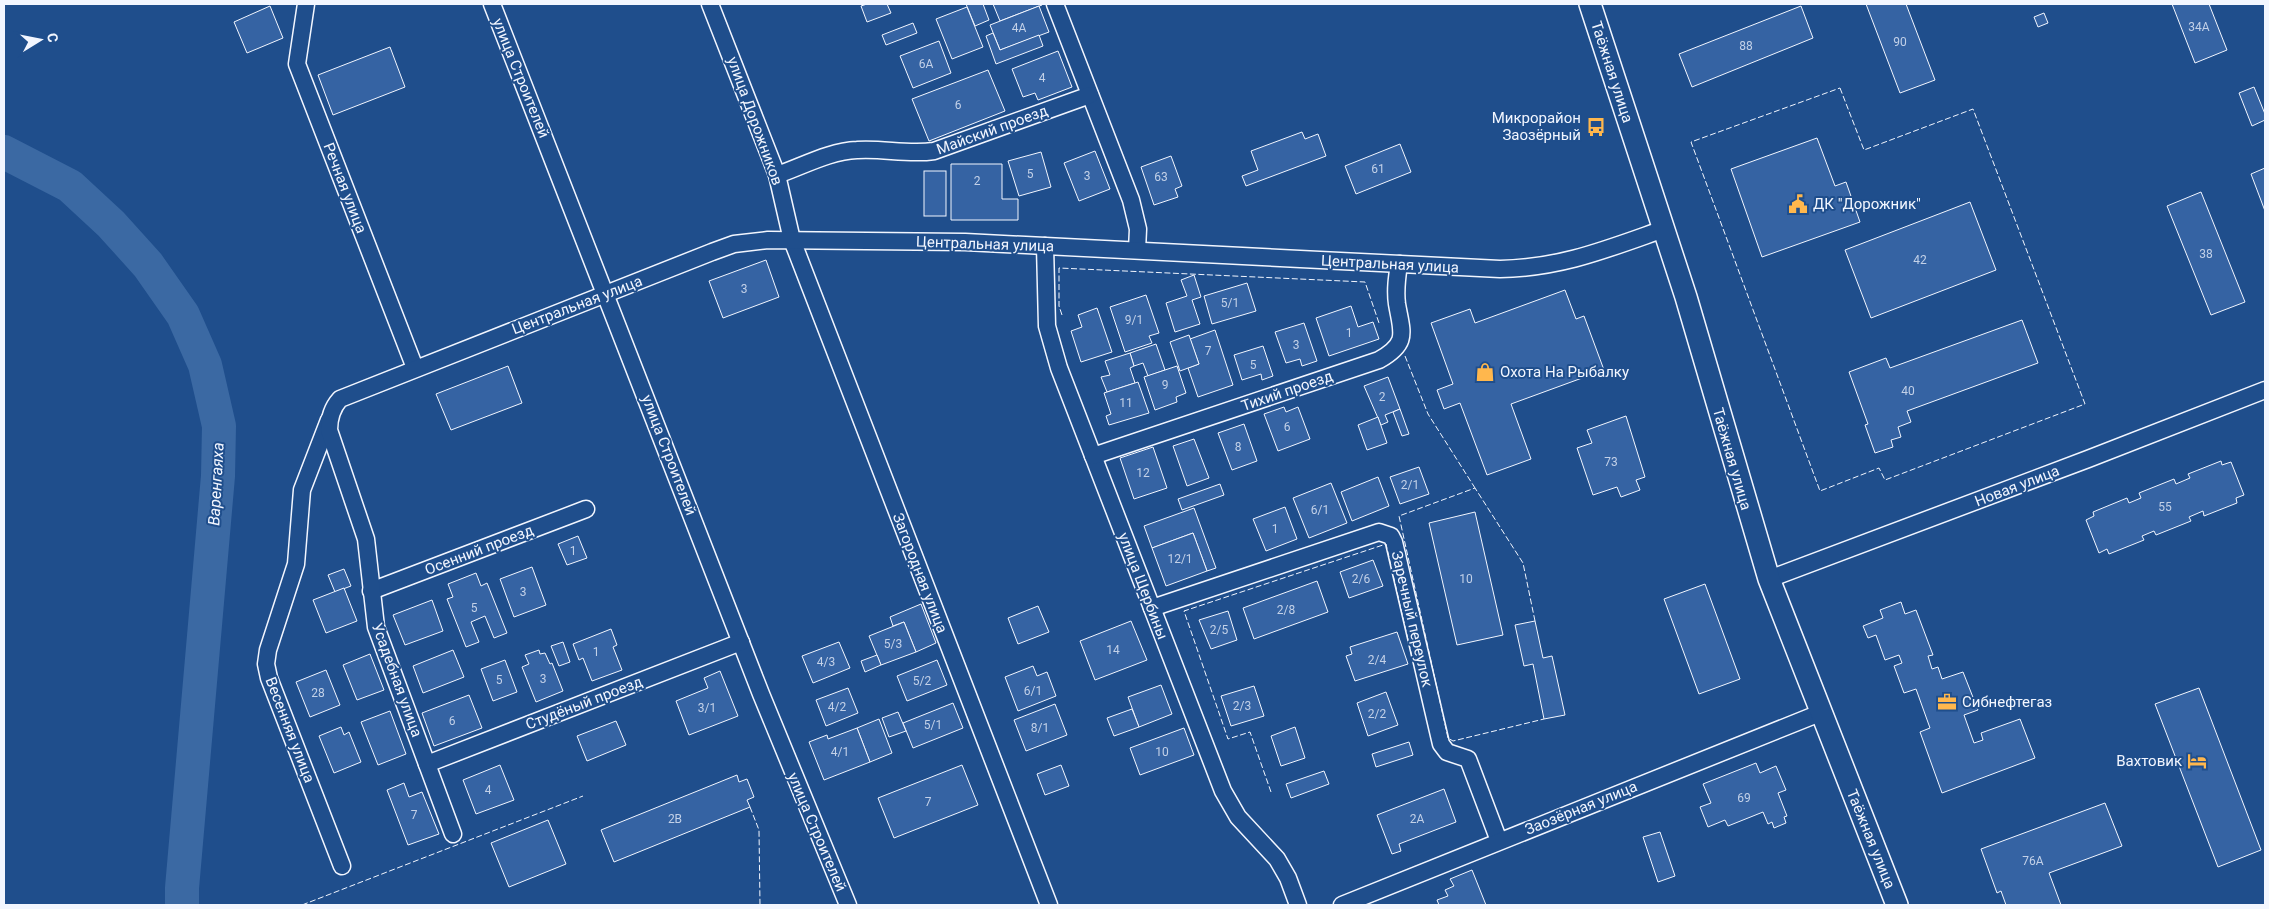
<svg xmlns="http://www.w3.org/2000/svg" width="2269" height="909" font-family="Roboto,sans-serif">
  <rect width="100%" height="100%" fill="#1f4e8c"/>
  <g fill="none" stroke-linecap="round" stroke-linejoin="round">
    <!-- river -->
    <polyline stroke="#3b69a3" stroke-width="34" points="4,152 70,186 111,224 148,265 183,315 205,365 219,426 218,476 182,888 182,905"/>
  </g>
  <!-- building -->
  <g fill="#3563a3" stroke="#f2f6ff">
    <polygon points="867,4 887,4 891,13 867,22 861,6"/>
    <polygon points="966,4 983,4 989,20 975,26"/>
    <polygon points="993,4 1041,4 1042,5 1000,21"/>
    <polygon points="1866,4 1906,4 1935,80 1900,93"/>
    <polygon points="2172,4 2209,4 2227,50 2195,63"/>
    <polygon points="270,6 283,38 247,53 234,22"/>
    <polygon points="1039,6 1049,32 1000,50 990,25"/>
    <polygon points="1801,6 1813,38 1692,87 1679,54"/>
    <polygon points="967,7 983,47 952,59 936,19"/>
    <polygon points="2044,13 2048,23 2038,27 2034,17"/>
    <polygon points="913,23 917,33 886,45 882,35"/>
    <polygon points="993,33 1000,50 1039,35 1043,46 996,64 986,36"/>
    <polygon points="939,41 951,73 913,88 900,56"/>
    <polygon points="390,47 405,87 333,115 318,75"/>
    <polygon points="1058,51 1072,87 1038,100 1035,93 1023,97 1012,69"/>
    <polygon points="988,70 1005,111 929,141 912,99"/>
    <polygon points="2254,87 2265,114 2265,120 2252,126 2239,93"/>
    <polygon points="1302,132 1305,139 1318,134 1326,156 1246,186 1242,176 1258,170 1251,151"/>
    <polygon points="1817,138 1835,186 1846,182 1860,222 1762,257 1731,169"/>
    <polygon points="1400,144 1411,172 1356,194 1345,166"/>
    <polygon points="1095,151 1110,189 1079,201 1064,163"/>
    <polygon points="1041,152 1051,187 1019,196 1008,161"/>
    <polygon points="1171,156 1182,186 1175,189 1178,197 1154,205 1141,167"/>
    <polygon points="951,164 1002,164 1002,199 1018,199 1018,220 951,220"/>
    <polygon points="2265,168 2265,211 2251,174"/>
    <rect x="924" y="171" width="22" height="45"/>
    <polygon points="2201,192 2245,302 2211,315 2167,206"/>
    <polygon points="1970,202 1996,270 1871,318 1845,250"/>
    <polygon points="766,260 779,297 723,318 709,281"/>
    <polygon points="1194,275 1201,297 1192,300 1200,324 1175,332 1166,303 1187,296 1181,280"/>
    <polygon points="1247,283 1256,311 1212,324 1204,296"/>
    <polygon points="1565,290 1576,319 1584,316 1604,370 1511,404 1531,459 1487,475 1460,403 1444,409 1437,390 1453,384 1431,323 1470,309 1475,323"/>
    <polygon points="1146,295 1159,333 1149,336 1152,343 1125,352 1110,307"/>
    <polygon points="1351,306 1358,327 1373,322 1379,339 1329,356 1316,318"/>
    <polygon points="1097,308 1112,352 1081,362 1071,331 1082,327 1078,315"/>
    <polygon points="2022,320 2038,363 1907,411 1911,422 1898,427 1901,437 1891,440 1893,447 1875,453 1865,425 1868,424 1849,372 1886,358 1890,368"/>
    <polygon points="1304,323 1317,361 1302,366 1300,359 1286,363 1275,332"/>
    <polygon points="1215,330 1233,385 1198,397 1188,368 1199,364 1190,339"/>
    <polygon points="1189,335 1199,364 1180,371 1170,342"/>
    <polygon points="1156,344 1165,370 1148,376 1143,363 1134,366 1130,353"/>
    <polygon points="1263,346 1273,376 1262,380 1261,374 1242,380 1234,355"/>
    <polygon points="1130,353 1134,366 1130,368 1135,383 1107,392 1101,377 1110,375 1105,361"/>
    <polygon points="508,366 522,403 451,430 436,394"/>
    <polygon points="1177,366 1186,393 1176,397 1177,402 1155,410 1144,377"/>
    <polygon points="1388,377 1400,409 1385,415 1388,422 1381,425 1364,386"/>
    <polygon points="1138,382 1149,413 1109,425 1106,416 1111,414 1104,393"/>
    <polygon points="1284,407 1286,412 1298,407 1310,439 1278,451 1264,414"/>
    <polygon points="1400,409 1409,434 1402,436 1393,412"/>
    <polygon points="1626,416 1645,477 1636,480 1640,490 1621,497 1617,487 1593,495 1577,448 1592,443 1587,430"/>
    <polygon points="1378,417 1387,443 1367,450 1358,425"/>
    <polygon points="1244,424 1257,461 1232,470 1218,433"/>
    <polygon points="1194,439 1209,478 1187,486 1173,446"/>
    <polygon points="1153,447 1167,488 1134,499 1120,458"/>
    <polygon points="2221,461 2222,465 2231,462 2244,495 2236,498 2237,503 2204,516 2203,511 2189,517 2191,521 2156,535 2154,531 2142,536 2144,540 2109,554 2107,549 2099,553 2086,520 2094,516 2093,512 2127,498 2129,503 2141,498 2139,493 2174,479 2176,484 2190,478 2188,474"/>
    <polygon points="1419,467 1429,494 1400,504 1390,477"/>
    <polygon points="1378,477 1389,506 1352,521 1341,492"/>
    <polygon points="1331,483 1347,523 1309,538 1293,498"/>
    <polygon points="1220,484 1224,495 1182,510 1178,499"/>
    <polygon points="1285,507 1297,539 1266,551 1253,519"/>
    <polygon points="1194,508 1216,568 1207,571 1193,533 1152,548 1144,526"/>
    <polygon points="1475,512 1503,635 1457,645 1429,523"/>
    <polygon points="1193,533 1207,571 1166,586 1152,548"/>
    <polygon points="578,536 587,558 567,565 558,544"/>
    <polygon points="1373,560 1383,586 1349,598 1340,572"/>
    <polygon points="532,567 546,605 514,617 500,579"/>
    <polygon points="344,569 351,586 335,592 328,575"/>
    <polygon points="476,573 481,586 487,583 507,633 494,638 485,616 471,622 479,642 466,647 447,599 453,597 448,584"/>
    <polygon points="1317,581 1328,612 1254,639 1243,608"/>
    <polygon points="1705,584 1740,679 1699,694 1664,599"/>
    <polygon points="344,588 357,621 326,633 313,600"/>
    <polygon points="432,600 443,631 405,645 393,615"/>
    <polygon points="1901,602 1905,614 1916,610 1933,655 1928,656 1932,669 1938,667 1942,679 1963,672 1978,710 1964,715 1974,743 1983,740 1981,733 2020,719 2035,758 1942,793 1920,732 1930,728 1916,689 1904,693 1894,666 1902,663 1899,655 1885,660 1876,635 1868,638 1863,626 1883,618 1880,610"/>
    <polygon points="921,604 936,643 916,652 904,622 893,626 890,617"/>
    <polygon points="1038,606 1049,632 1018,644 1008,618"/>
    <polygon points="1228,611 1237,640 1211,649 1199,620"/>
    <polygon points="1131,621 1147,660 1095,680 1080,641"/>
    <polygon points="1535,621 1543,658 1552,656 1565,715 1544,719 1533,664 1524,666 1515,625"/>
    <polygon points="904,622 916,652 881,665 869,636"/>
    <polygon points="611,629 617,645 613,647 622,670 592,681 583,658 579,660 573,644"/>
    <polygon points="1397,632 1408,664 1355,681 1346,656 1352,654 1350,647"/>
    <polygon points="563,642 570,662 559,666 551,646"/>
    <polygon points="839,642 850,668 813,683 802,656"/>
    <polygon points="453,650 464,677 423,693 413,666"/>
    <polygon points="539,650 540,654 545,653 550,664 552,663 563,691 536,702 522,667 529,664 525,655"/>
    <polygon points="370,654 384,690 357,700 343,665"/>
    <polygon points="877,655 881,665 865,672 861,661"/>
    <polygon points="505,660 517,692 493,701 481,669"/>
    <polygon points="937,660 947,685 907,701 897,676"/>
    <polygon points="1033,666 1037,676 1047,672 1056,696 1018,711 1005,677"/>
    <polygon points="326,670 340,705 310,717 296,682"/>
    <polygon points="720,671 738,716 689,735 676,701 708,688 704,678"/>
    <polygon points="1161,685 1172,714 1139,727 1128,697"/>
    <polygon points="1254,686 1264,716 1231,726 1221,696"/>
    <polygon points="848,688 858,713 826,726 816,700"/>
    <polygon points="2199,688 2261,850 2218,867 2155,704"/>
    <polygon points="1386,692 1398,725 1368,736 1357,703"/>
    <polygon points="469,695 482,728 434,746 422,713"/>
    <polygon points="953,703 963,728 913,748 903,723"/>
    <polygon points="1055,704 1067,735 1026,751 1014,720"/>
    <polygon points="1132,709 1139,727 1114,736 1107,718"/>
    <polygon points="390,711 406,754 378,765 361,722"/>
    <polygon points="898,712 906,731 889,737 882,718"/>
    <polygon points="879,719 892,753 870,762 857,728"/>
    <polygon points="616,721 626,745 587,761 577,736"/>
    <polygon points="341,727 344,735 349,732 361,762 334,773 319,736"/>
    <polygon points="1295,727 1305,758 1281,766 1271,736"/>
    <polygon points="857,728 870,762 824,780 809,742 827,735 828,739"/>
    <polygon points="1184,728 1194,755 1140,775 1130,748"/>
    <polygon points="1409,742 1413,755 1376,767 1372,754"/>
    <polygon points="1756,763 1760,773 1776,766 1786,790 1778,793 1787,816 1784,817 1786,823 1774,828 1772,822 1768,824 1763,812 1728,826 1725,820 1708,827 1700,807 1711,803 1703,784"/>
    <polygon points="500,765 514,800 476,814 463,780"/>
    <polygon points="962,765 978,805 894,838 878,798"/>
    <polygon points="1061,765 1069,786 1045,795 1037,774"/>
    <polygon points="1324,771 1329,784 1291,798 1286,784"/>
    <polygon points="737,775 739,782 747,779 754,797 747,800 750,807 614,862 601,830"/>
    <polygon points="404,783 409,797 422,792 439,834 408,845 387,790"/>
    <polygon points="1444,789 1456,822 1399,844 1401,851 1392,854 1377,815"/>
    <polygon points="2105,803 2122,846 2049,873 2061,905 2006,905 2001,891 1997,893 1981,849"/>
    <polygon points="548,820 566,864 509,887 491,843"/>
    <polygon points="1660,832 1675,876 1658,882 1643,837"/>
    <polygon points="1472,870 1486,905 1439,905 1437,900 1448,896 1445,890 1454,886 1450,879"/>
  </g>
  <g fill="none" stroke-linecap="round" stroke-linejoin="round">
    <!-- minor casing -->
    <g stroke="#f2f6ff" stroke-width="19">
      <g id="minor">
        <polyline points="306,4 297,64 415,368"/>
        <polyline points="492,4 761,694 848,905"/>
        <polyline points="710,4 777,175 792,240 1049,905"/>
        <polyline points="1055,4 1131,200 1138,229 1137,250"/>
        <path d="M777 175C803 166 830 151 857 150 883 148 908 155 934 151L1090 95"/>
        <polyline points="1045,246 1047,326 1059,368 1223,791 1238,817 1277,859 1288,878 1298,905"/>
        <polyline points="329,420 302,490 296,564 268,650 266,664 269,678 342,866"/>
        <path d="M1093 456 1379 360C1409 343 1402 333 1397 304 1395 290 1397 277 1399 264"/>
        <polyline points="1769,579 2088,459 2265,390"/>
        <polyline points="371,591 586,509"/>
        <polyline points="1152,608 1379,532 1391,536 1394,542 1441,744 1447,752 1468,759 1499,841"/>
        <polyline points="427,764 741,642"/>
        <path d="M453 834 376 627 366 539 329 430C329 417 332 408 340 399L712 252 734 244 768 240 965 242 1500 269C1561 268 1607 249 1664 229"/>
        <polyline points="1342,905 1820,713"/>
      </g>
    </g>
    <!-- tertiary casing -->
    <g stroke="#f2f6ff" stroke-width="24">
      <polyline id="tertiary" points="1590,4 1686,297 1769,579 1897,905"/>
    </g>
    <!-- minor -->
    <use href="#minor" stroke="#1f4e8c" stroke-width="16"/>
    <!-- tertiary -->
    <use href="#tertiary" stroke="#1f4e8c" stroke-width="21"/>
    <!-- fence -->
    <g stroke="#f2f6ff" stroke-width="1" stroke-dasharray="6 2.5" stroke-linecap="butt">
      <polygon points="1840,88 1864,150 1973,109 2085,404 1885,480 1879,468 1820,491 1691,142"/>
      <polyline points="1062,315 1059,306 1059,268 1365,282 1379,323"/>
      <polyline points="1405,356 1428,414 1475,488"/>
      <polyline points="1535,621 1523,563 1475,488 1399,516 1448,738 1453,741 1544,719"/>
      <polyline points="1271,792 1250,732 1228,739 1184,611 1386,544 1412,657"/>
      <polyline points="750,807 759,830 760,905"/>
      <polyline points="302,905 583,796"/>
    </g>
  </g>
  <!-- icons -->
  <defs>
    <g id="bus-bare" transform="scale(1.5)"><path d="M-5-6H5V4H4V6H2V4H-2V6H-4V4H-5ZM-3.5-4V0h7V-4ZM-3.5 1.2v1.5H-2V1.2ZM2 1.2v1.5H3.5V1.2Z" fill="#ffb74d" stroke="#1f4e8c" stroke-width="2.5" paint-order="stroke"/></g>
    <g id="civic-bare" transform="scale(1.5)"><path d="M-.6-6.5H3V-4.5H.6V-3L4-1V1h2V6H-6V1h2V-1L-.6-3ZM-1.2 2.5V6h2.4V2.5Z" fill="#ffb74d" stroke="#1f4e8c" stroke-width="2.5" paint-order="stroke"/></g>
    <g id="shop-bare" transform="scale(1.5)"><path d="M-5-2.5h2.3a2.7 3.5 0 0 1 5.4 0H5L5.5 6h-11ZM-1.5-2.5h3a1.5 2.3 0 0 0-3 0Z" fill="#ffb74d" stroke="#1f4e8c" stroke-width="2.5" paint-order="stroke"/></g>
    <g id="office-bare" transform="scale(1.5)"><path d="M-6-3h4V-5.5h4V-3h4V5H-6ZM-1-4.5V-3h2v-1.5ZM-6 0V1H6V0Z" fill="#ffb74d" stroke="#1f4e8c" stroke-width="2.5" paint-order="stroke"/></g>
    <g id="hotel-bare" transform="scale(1.5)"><path d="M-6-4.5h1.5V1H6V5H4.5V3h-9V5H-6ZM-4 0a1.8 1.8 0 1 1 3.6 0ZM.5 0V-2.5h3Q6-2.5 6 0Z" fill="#ffb74d" stroke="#1f4e8c" stroke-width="2.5" paint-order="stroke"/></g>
  </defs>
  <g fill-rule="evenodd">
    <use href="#bus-bare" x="1596" y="127"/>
    <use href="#civic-bare" x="1798" y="204"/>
    <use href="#shop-bare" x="1485" y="372"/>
    <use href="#office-bare" x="1947" y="702"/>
    <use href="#hotel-bare" x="2197" y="761"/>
  </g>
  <g text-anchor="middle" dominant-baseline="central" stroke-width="4" stroke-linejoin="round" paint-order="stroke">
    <!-- number labels -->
    <g font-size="12" fill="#c3d1e8">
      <text x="2199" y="27">34А</text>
      <text x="1019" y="28">4А</text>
      <text x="1900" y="42">90</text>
      <text x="1746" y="46">88</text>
      <text x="926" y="64">6А</text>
      <text x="1042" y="78">4</text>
      <text x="958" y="105">6</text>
      <text x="1378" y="169">61</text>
      <text x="1030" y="174">5</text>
      <text x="1087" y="176">3</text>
      <text x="1161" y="177">63</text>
      <text x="977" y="181">2</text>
      <text x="2206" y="254">38</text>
      <text x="1920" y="260">42</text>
      <text x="744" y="289">3</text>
      <text x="1230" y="303">5/1</text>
      <text x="1134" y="320">9/1</text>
      <text x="1349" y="333">1</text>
      <text x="1296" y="345">3</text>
      <text x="1208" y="351">7</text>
      <text x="1253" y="365">5</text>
      <text x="1165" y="385">9</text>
      <text x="1908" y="391">40</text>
      <text x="1382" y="397">2</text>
      <text x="1126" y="403">11</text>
      <text x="1287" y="427">6</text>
      <text x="1238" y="447">8</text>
      <text x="1611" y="462">73</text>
      <text x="1143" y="473">12</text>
      <text x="1410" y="485">2/1</text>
      <text x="2165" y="507">55</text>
      <text x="1320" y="510">6/1</text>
      <text x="1275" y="529">1</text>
      <text x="573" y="551">1</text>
      <text x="1180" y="559">12/1</text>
      <text x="1361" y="579">2/6</text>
      <text x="1466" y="579">10</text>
      <text x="523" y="592">3</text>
      <text x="474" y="608">5</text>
      <text x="1286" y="610">2/8</text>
      <text x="1219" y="630">2/5</text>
      <text x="893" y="644">5/3</text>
      <text x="1113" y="650">14</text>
      <text x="596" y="652">1</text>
      <text x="1377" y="660">2/4</text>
      <text x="826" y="662">4/3</text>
      <text x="543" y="679">3</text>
      <text x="499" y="680">5</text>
      <text x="922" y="681">5/2</text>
      <text x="1033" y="691">6/1</text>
      <text x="318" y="693">28</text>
      <text x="1242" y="706">2/3</text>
      <text x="837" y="707">4/2</text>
      <text x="707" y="708">3/1</text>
      <text x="1377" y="714">2/2</text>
      <text x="452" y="721">6</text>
      <text x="933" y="725">5/1</text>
      <text x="1040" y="728">8/1</text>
      <text x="840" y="752">4/1</text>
      <text x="1162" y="752">10</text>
      <text x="488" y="790">4</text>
      <text x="1744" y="798">69</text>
      <text x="928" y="802">7</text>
      <text x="414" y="815">7</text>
      <text x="675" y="819">2В</text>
      <text x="1417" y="819">2А</text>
      <text x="2033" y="861">76А</text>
    </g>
    <!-- street labels -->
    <g font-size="15" fill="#f2f6ff" stroke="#1f4e8c">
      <text transform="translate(1612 72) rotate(72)">Таёжная улица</text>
      <text transform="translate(521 78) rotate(68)">улица Строителей</text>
      <text transform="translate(755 121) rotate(70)">улица Дорожников</text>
      <text transform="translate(992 130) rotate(-20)">Майский проезд</text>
      <text transform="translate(345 188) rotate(69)">Речная улица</text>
      <text transform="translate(985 244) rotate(2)">Центральная улица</text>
      <text transform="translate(1390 264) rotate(3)">Центральная улица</text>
      <text transform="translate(577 305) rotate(-21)">Центральная улица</text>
      <text transform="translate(1287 391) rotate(-19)">Тихий проезд</text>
      <text transform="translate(669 455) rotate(69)">улица Строителей</text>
      <text transform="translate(1732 459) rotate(74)">Таёжная улица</text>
      <text transform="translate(2017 486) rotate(-21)">Новая улица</text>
      <text transform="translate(479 550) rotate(-21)">Осенний проезд</text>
      <text transform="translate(920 573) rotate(69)">Загородная улица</text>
      <text transform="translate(1143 586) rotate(69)">улица Щербины</text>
      <text transform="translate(1412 619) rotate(77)">Заречный переулок</text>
      <text transform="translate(397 680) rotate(70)">Усадебная улица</text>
      <text transform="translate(584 703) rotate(-21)">Студёный проезд</text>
      <text transform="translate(290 730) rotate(69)">Весенняя улица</text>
      <text transform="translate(1581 808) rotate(-22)">Заозёрная улица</text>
      <text transform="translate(817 832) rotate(67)">улица Строителей</text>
      <text transform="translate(1871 839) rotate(68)">Таёжная улица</text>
    </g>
    <!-- poi labels -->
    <g font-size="15" fill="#f2f6ff" stroke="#1f4e8c" text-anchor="start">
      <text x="1581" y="118" text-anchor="end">Микрорайон<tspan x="1581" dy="17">Заозёрный</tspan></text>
      <text x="1813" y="204">ДК "Дорожник"</text>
      <text x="1500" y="372">Охота На Рыбалку</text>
      <text x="1962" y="702">Сибнефтегаз</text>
      <text x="2182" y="761" text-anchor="end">Вахтовик</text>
    </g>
    <!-- water labels -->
    <g font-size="16" font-style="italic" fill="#f2f6ff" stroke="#1f4e8c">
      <text transform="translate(216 484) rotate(-87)">Варенгаяха</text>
    </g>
  </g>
  <!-- border -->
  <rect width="2269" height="909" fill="none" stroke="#f2f6ff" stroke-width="10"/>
  <!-- north arrow -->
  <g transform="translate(40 40) rotate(80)" stroke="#1f4e8c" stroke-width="4" paint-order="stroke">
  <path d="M0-4L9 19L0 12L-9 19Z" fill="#f2f6ff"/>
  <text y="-8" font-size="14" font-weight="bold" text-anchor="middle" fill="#f2f6ff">С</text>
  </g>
</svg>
